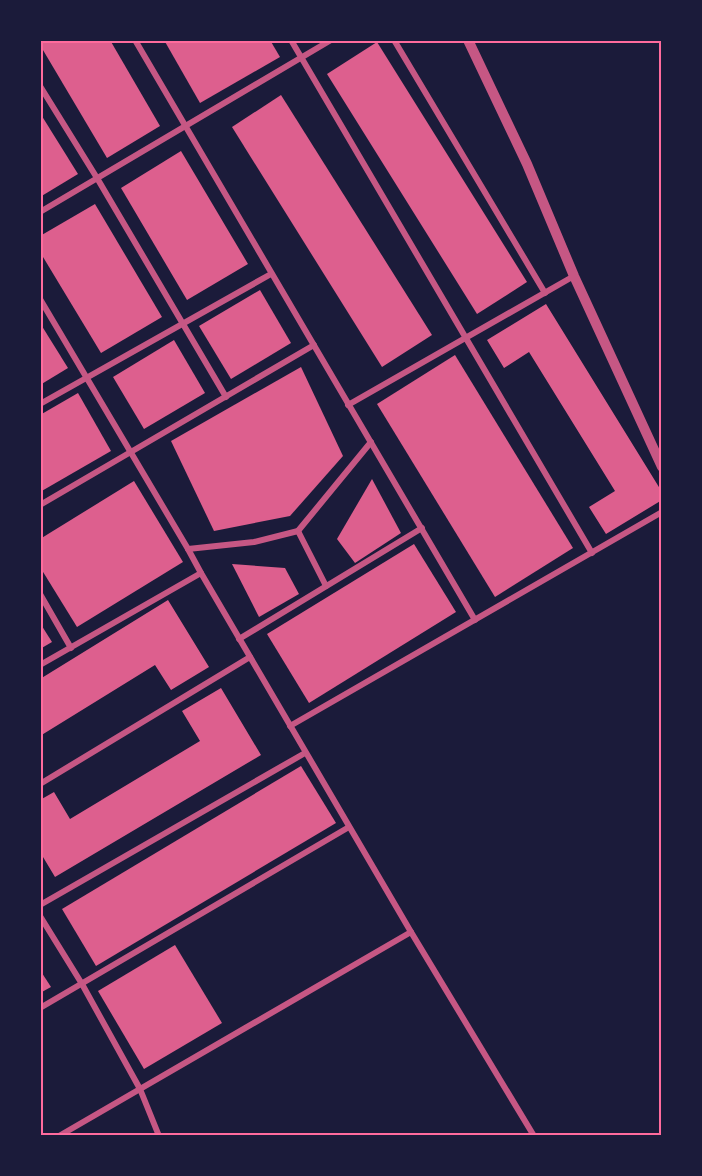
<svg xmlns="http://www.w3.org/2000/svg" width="702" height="1176" font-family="Merriweather,serif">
  <rect width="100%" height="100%" fill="#1b1b3a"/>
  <!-- building -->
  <g fill="#dd5f8e">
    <polygon points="40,40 110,40 160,126 107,158 40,45"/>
    <polygon points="164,40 270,40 280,57 200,103"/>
    <polygon points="377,42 527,282 477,314 327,74"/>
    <polygon points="281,95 432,335 382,367 232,127"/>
    <polygon points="40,113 78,174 40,197"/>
    <polygon points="181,151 248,264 187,300 121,188"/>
    <polygon points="95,204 162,317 101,353 40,252 40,236"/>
    <polygon points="260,290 291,343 231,379 199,326"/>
    <polygon points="546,304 662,492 662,500 606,534 589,507 615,491 529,352 504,368 487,340"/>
    <polygon points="40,323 68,368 40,385"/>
    <polygon points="174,340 205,393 144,429 113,377"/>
    <polygon points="455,355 573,548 495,597 377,404"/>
    <polygon points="301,367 343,456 290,516 214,531 171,441"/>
    <polygon points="78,393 111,451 40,492 40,415"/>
    <polygon points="372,479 401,533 355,563 337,539"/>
    <polygon points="134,481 183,562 77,627 40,567 40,539"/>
    <polygon points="414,544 456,612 309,703 267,634"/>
    <polygon points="232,564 285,568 299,594 259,617"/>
    <polygon points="168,600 209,667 171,690 155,665 40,736 40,679"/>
    <polygon points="40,623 52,642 40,649"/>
    <polygon points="221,688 261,755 55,877 40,852 40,800 54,792 70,819 200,741 182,711"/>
    <polygon points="301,766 336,823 96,966 62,909"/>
    <polygon points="175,945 222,1023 144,1069 98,991"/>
    <polygon points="40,970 51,987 40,993"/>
  </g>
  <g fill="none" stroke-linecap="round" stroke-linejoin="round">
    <!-- minor -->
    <g stroke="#c65784" stroke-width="6">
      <polyline points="135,40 475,620"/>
      <polyline points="291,40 592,553"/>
      <polyline points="394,40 545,293"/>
      <polyline points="40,86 97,178 226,397"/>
      <polyline points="40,212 331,40"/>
      <polyline points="40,299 188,549 201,573 411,932 534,1136"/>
      <polyline points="40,404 271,274"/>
      <polyline points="348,405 574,276"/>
      <polyline points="40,505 314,345"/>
      <polyline points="298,531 326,586"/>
      <polyline points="188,549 254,542 298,531 371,442"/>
      <polyline points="40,594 71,648"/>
      <polyline points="239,639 422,528"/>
      <polyline points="40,665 201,573"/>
      <polyline points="290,726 662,512"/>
      <polyline points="40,784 250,657"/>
      <polyline points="40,905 305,753"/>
      <polyline points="40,916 82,984 140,1089 159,1136"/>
      <polyline points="40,1008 349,827"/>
      <polyline points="59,1136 411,932"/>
    </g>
    <!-- tertiary -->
    <polyline stroke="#c65784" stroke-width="10" points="468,40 527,164 574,276 662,467"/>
  </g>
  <!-- border -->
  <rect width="702" height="1176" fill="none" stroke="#1b1b3a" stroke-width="84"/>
  <rect x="42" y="42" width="618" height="1092" fill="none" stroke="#ff6b9d" stroke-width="2"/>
</svg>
